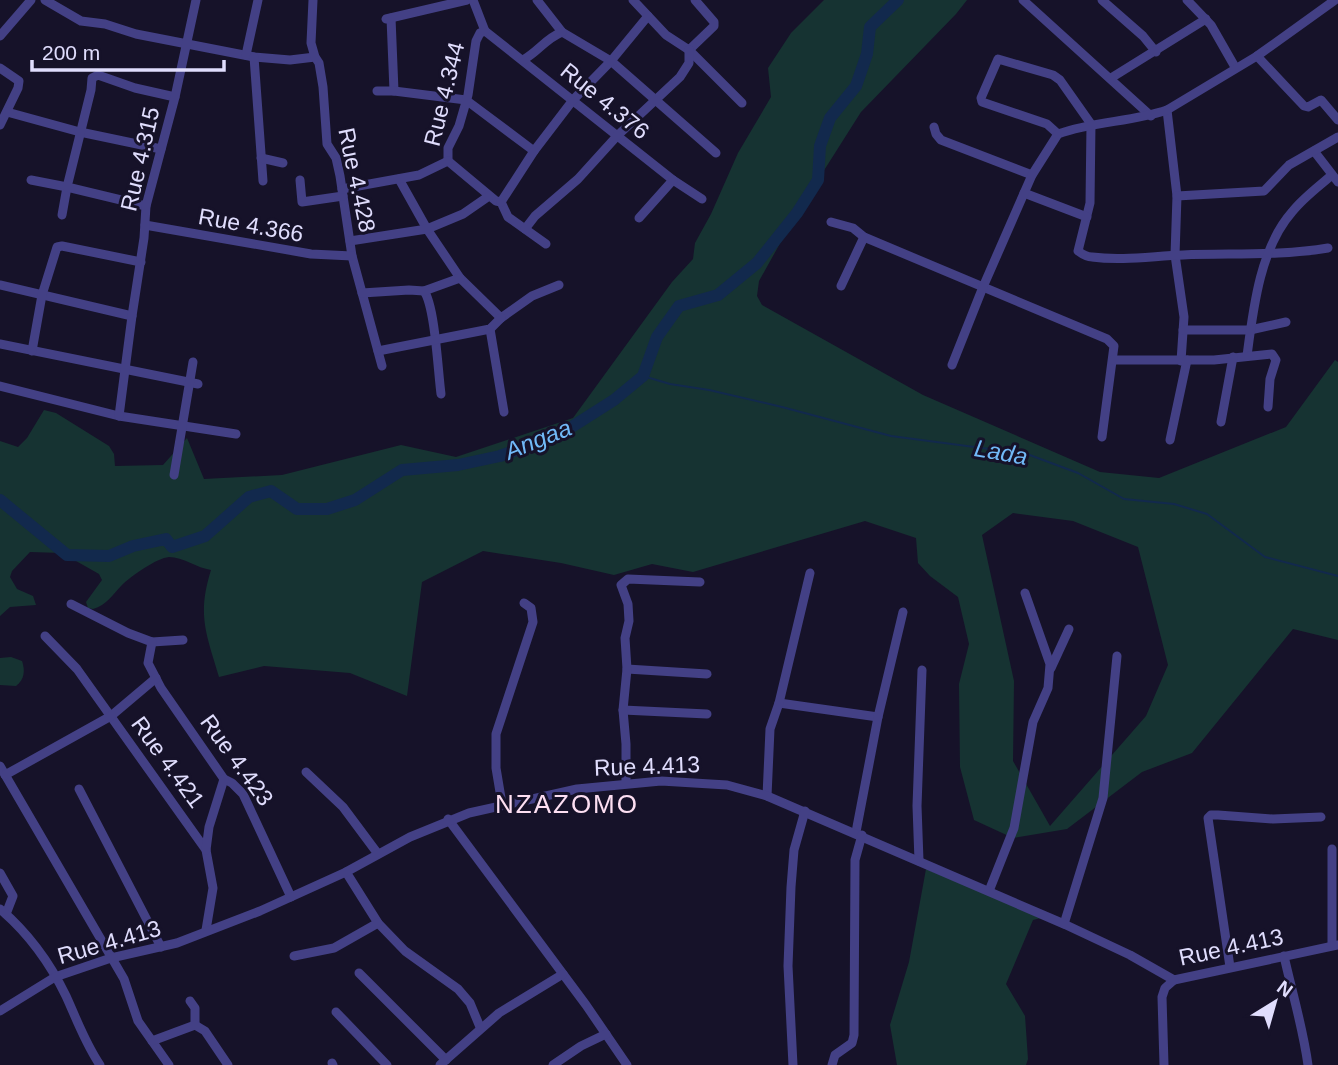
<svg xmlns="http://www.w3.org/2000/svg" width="1338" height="1065" font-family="Helvetica,sans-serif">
  <rect width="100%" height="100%" fill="#161229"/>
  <!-- green -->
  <g fill="#163332" fill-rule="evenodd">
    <path d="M824 0H967L956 14 861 112 797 213 759 281 757 296 762 305 923 395 1100 472 1159 478 1286 427 1335 360 1338 362V640L1293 629 1192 753 1142 772 1067 829 1013 838 974 820 960 767 959 684 969 644 958 597 930 576 918 563 916 538 865 521 693 572 652 564 614 575 561 563 483 551 422 582 407 696 350 673 264 666 219 677C206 633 197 615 211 570 197 568 183 557 169 557 157 558 131 576 122 585 112 595 107 605 93 609L88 608 86 602 102 580 99 574 62 553 30 552 12 571 10 577 17 589 33 596 36 605 10 607 0 616V441L18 447 27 438 44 410 56 413 109 446 114 454 115 466 163 465 187 438 204 479 282 475 401 445 456 457 573 418 672 282 693 259 695 243 711 214 738 153 771 97 768 68 791 33ZM1013 513 1073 521 1138 547 1168 665 1146 716 1050 826 1013 761 1014 681 982 535Z"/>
    <path d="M11 657 22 661C25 670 25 679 16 686L0 685V658Z"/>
    <polygon points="926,869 1045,917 1033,920 1006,984 1025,1016 1028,1059 1026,1065 897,1065 890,1025 909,962"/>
  </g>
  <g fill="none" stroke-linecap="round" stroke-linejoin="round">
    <!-- stream -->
    <polyline stroke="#12294d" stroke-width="2" points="643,376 670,384 709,390 782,407 891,436 1027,454 1078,473 1124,499 1174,504 1207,514 1265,557 1338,576"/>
    <!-- river -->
    <polyline stroke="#12294d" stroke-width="12" points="0,500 67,555 109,556 133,546 166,539 172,547 205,536 249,497 271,491 297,509 327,509 355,500 402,470 458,465 500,456 559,435 614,400 643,376 657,337 679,306 718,295 757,263 797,213 818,180 820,146 830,118 856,86 867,54 870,27 898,0"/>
    <!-- minor -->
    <g stroke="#434085" stroke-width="9">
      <polyline points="45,0 81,21 105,24 136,34 254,57 290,60 315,57"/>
      <polyline points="313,0 311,43 315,57 319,63 323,87 327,144 336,158 340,176 352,256 382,366"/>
      <polyline points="537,0 562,32 611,61 716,153"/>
      <polyline points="633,0 666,35 689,50 714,26 714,22 695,0"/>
      <polyline points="1023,0 1151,116"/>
      <polyline points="1102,0 1143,36 1156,52"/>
      <polyline points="1187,0 1211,25 1235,67"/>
      <polyline points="391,18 394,91"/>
      <polyline points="386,19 467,0"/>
      <polyline points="485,31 673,180 702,199"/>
      <polyline points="0,36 31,0"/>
      <polyline points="689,50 742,103"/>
      <polyline points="246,55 258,0"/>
      <polyline points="1257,56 1304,106 1308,107 1321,100 1338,120"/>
      <polyline points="254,57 263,181"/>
      <path d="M523 60C539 51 545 39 562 32"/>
      <polyline points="0,68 19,81 18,88 0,125"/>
      <polyline points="1111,78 1206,19"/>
      <polyline points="377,91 394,91 466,100 534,151"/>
      <polyline points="1167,110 1177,196 1175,255 1184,317 1181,361"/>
      <polyline points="7,112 80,132 161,149"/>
      <polyline points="934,127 936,134 941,140 1032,175"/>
      <path d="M1058 134 1047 124 982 102 981 98 998 59 1053 75 1060 80 1091 124 1090 203 1078 251C1082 254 1086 257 1092 257 1122 261 1153 256 1183 255 1231 253 1281 256 1328 248"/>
      <polyline points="1314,151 1338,182"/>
      <polyline points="261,158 283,163"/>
      <polyline points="448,161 448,148 459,126 468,95 476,41 480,33 485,31 473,0"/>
      <polyline points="448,161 496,201 501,202 508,217 546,244"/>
      <polyline points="399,179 427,229 460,278 501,318 532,296 559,285"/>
      <polyline points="31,180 67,187 62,215"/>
      <polyline points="300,180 302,202 343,196"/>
      <polyline points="342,189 419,175 448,161"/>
      <polyline points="1024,193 1087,217"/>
      <polyline points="1177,196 1264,191 1289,165 1338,137"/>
      <polyline points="501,202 534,151 573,100 611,61 648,16"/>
      <polyline points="146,206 67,187 91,90 92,78 98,75 135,88 175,97"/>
      <polyline points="639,218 673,180"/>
      <polyline points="831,222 853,228 864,237 1107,339 1114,346 1102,437"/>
      <polyline points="145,225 311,254 352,256"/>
      <polyline points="525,229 535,216 578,179 617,136 680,77 689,63 689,50"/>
      <polyline points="350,241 427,229 463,214 489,196"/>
      <polyline points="0,285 132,316"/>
      <polyline points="841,286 864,237"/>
      <path d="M424 291C435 306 438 372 441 394"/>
      <polyline points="362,293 409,290 424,291 460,278"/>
      <polyline points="490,329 504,412"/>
      <polyline points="1183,330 1250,330 1286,322"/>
      <polyline points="0,344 198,384"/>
      <polyline points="32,351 42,295 57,247 62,246 141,262"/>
      <polyline points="378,351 490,329 501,318"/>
      <path d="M1247 356C1253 310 1260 248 1292 212 1303 198 1318 187 1332 175"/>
      <polyline points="1113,360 1214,360 1272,354 1276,360 1270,379 1268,407"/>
      <path d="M952 365 983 287 1032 175 1058 134C1094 121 1132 122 1167 110L1257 56 1335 0"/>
      <polyline points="0,386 119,416 236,434"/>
      <polyline points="119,416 132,316 144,238 146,206 175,97 196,0"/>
      <polyline points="1221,422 1233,357"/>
      <polyline points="1170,440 1187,360"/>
      <polyline points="174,475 193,362"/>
      <polyline points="71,604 128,633 152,642 183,640"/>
      <polyline points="45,636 77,669 206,850 213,888 206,930"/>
      <polyline points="152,642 148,663 161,688 224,779 232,783 243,794 291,897"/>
      <polyline points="1051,668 1069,629"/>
      <polyline points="627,669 707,674"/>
      <polyline points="779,703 878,717"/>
      <polyline points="623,710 707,714"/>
      <polyline points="0,766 124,979 138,1021 169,1065"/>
      <polyline points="306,772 343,807 378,854"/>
      <polyline points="5,775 111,716 156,678"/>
      <polyline points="626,783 626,744 623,710 627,669 625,638 629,621 628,604 621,585 628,579 700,582"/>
      <polyline points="79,789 161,947"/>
      <polyline points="767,796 770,729 779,703 810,573"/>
      <polyline points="502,804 496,768 496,734 533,622 531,608 524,603"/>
      <polyline points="448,819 586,1005 627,1065"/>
      <polyline points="856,832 878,717 903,612"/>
      <polyline points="1332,849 1332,945"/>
      <polyline points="206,850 209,827 224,779"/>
      <polyline points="919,861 917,806 922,670"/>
      <polyline points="346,872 378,923 405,951 458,989 470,1003 480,1027"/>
      <polyline points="0,873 13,896 6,914"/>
      <polyline points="989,891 1014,828 1033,722 1048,688 1050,664 1025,593"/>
      <path d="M0 909C27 932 50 963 66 996 77 1020 85 1043 100 1065"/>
      <polyline points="1064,924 1103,798 1117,656"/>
      <polyline points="294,956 334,948 378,923"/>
      <path d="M1284 956C1292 992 1303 1028 1308 1065"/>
      <polyline points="1230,967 1208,818 1211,815 1218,815 1273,819 1321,817"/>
      <polyline points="359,973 446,1060"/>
      <polyline points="190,1001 195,1008 195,1025"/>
      <polyline points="0,1011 55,977 111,958 177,943 260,911 346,872 410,837 469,813 577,789 661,781 727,785 767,796 1064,924 1130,955 1174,980 1338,945"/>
      <polyline points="336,1012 387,1065"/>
      <polyline points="152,1041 195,1025 205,1031 228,1065"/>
      <polyline points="332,1063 333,1065"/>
      <polyline points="440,1065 499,1013 563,974"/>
      <polyline points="553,1065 581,1046 606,1034"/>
      <polyline points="793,1065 788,966 791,887 794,850 805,811"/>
      <polyline points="832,1065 835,1055 852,1043 854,1035 855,860 862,835"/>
      <polyline points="1164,1065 1162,997 1165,988 1174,980"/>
    </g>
  </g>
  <g text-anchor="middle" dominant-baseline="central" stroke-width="6" stroke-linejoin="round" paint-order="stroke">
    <!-- street labels -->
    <g font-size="23" fill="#e0ddfd" stroke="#161229">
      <text transform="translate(444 94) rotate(-76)">Rue 4.344</text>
      <text transform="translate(605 101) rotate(39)">Rue 4.376</text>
      <text transform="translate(140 159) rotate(-77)">Rue 4.315</text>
      <text transform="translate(357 180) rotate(78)">Rue 4.428</text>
      <text transform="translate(251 225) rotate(10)">Rue 4.366</text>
      <text transform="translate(237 760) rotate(54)">Rue 4.423</text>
      <text transform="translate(168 762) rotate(54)">Rue 4.421</text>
      <text transform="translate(647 766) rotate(-2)">Rue 4.413</text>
      <text transform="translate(109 942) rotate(-16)">Rue 4.413</text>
      <text transform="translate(1231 947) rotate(-12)">Rue 4.413</text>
    </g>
    <!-- water labels -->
    <g font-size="24" font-style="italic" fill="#71b9f7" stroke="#161229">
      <text transform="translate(538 439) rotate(-22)">Angaa</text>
      <text transform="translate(1001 452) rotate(10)">Lada</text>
    </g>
    <!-- quarter labels -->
    <g font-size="26" letter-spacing="2" fill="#fddff2" stroke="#161229">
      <text x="567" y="804">NZAZOMO</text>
    </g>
  </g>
  <!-- north arrow -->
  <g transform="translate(1275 1002) rotate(37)" stroke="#161229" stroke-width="5" paint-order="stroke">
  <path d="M0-5L12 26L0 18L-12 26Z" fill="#e0ddfd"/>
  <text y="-10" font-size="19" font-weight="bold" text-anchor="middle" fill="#e0ddfd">N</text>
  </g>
  <!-- scale -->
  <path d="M32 60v10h192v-10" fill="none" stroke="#e0ddfd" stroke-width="3.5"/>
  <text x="42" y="60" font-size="21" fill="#e0ddfd" stroke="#161229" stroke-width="5" paint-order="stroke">200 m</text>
</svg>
